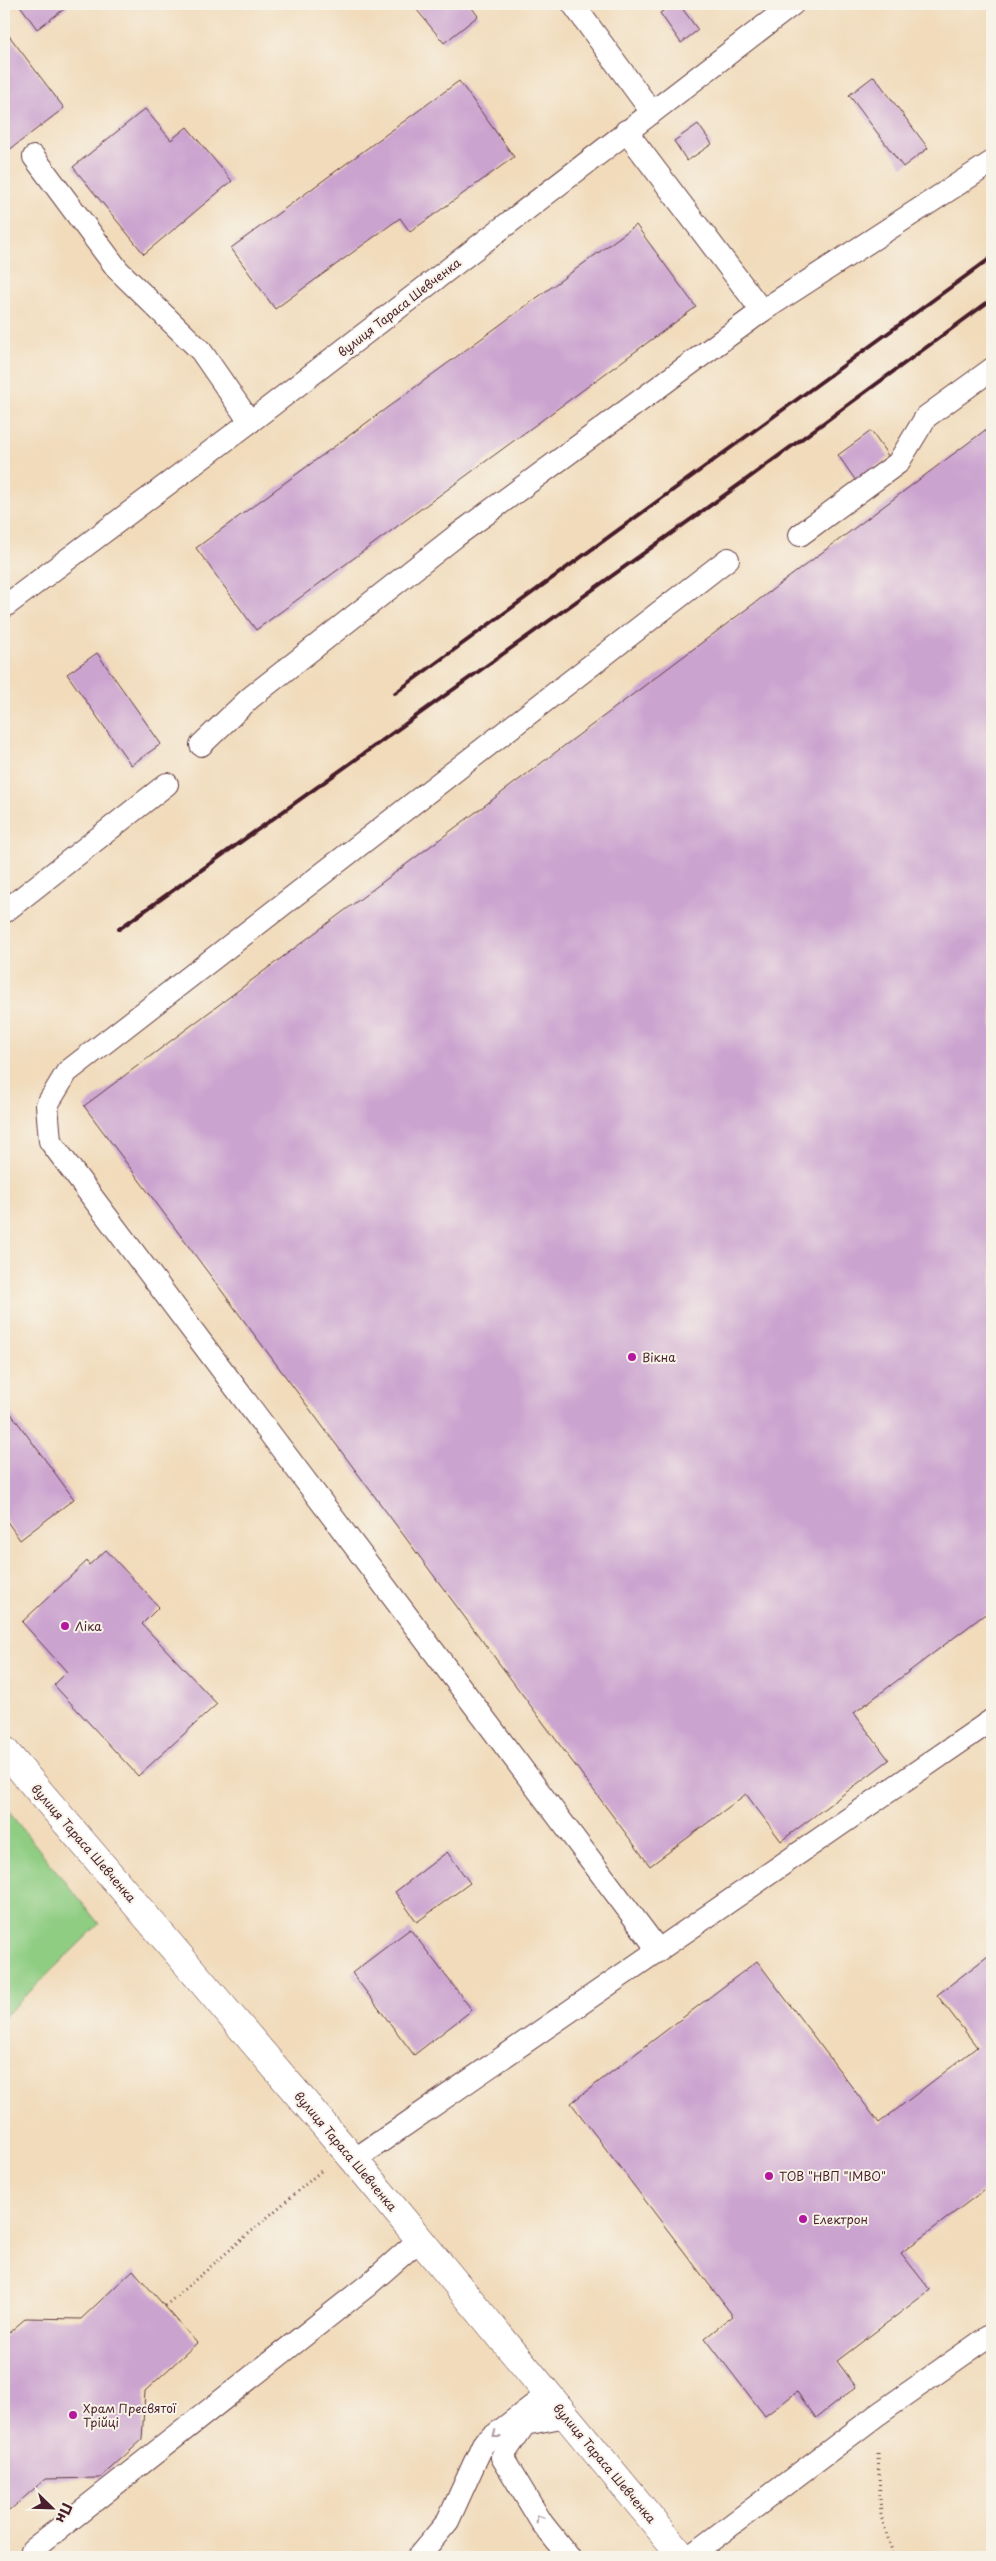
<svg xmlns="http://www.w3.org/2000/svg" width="996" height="2561" font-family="'Playpen Sans',sans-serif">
  <rect width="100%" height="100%" fill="#f7f3e8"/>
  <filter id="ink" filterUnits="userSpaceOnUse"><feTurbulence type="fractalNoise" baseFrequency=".02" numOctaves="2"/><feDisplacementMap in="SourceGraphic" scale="10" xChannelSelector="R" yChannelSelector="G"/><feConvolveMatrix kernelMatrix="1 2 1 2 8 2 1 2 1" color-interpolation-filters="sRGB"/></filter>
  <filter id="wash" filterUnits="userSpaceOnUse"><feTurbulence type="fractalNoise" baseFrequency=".0096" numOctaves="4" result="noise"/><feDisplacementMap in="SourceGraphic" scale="20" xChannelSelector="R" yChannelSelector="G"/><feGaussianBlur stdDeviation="1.12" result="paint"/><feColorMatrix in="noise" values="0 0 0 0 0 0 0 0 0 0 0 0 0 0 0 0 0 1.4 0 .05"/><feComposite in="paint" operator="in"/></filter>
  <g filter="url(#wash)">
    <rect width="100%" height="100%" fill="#f1dbbb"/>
    <!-- green -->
    <polygon fill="#8fcd83" stroke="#6c7657" points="4,1806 99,1924 4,2017"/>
    <g id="blocks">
      <!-- building -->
      <g fill="#cba3cf">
        <polygon points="19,4 71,4 37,29"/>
        <polygon points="412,4 469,4 478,16 444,43"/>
        <polygon points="673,4 679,4 698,30 681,43 660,13"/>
        <polygon points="4,29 64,108 4,154"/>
        <polygon points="874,76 928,148 903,167 849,95"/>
        <polygon points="459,81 514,157 410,232 400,218 275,309 231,248"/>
        <polygon points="145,109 171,140 187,127 232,181 144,254 73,167"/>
        <polygon points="698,124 712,144 687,161 674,141"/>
        <polygon points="636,225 696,307 256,630 196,548"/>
        <polygon points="992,425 992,1609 854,1713 889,1760 781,1841 746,1794 650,1866 84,1106"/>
        <polygon points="871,431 889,457 856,481 838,455"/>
        <polygon points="97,653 161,744 131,765 67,674"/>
        <polygon points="4,1404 74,1499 20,1540 4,1517"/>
        <polygon points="106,1550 159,1607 142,1624 217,1704 138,1776 54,1685 67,1672 22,1622 87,1561 89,1565"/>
        <polygon points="447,1852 470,1883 417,1922 395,1892"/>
        <polygon points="410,1929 472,2010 414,2055 352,1973"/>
        <polygon points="992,1953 992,2184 901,2253 930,2290 837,2361 856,2387 816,2418 797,2392 765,2416 705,2338 733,2316 571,2103 757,1961 879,2123 977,2047 937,1995"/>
        <polygon points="133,2270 197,2343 145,2391 142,2440 100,2478 45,2479 9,2511 4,2509 4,2337 26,2318 81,2319"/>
      </g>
    </g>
  </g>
  <g filter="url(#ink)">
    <use href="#blocks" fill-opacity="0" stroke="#633b41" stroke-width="1"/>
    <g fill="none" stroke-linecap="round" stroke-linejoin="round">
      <!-- lane casing -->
      <g stroke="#633b41" stroke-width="24">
        <g id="lane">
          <polyline points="573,4 651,111"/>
          <polyline points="626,131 762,311"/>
          <polyline points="34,157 118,270 201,351 250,422"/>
          <polyline points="800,535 898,463 926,417 992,369"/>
          <polyline points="4,607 250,422 793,4"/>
          <polyline points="201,745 250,698 456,536 762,311 992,162"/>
          <polyline points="4,912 167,784"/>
          <polyline points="659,1951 50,1141 47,1105 67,1072 728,559"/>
          <polyline points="354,2160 992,1720"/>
          <polyline points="566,2416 525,2424 502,2457 542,2523 569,2557"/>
          <polyline points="32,2550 368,2285 420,2239"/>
          <polyline points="418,2557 448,2521 483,2444 548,2394"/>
          <polyline points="689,2557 877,2415 992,2334"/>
        </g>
      </g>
      <!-- street casing -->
      <g stroke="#633b41" stroke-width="29">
        <polyline id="street" points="4,1750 354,2160 683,2557"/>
      </g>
      <!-- path -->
      <g stroke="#633b41" stroke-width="3" stroke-dasharray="1 4" stroke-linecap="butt">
        <polyline points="165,2306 321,2171"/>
        <polyline points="878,2454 881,2516 894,2557"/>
      </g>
      <!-- lane -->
      <use href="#lane" stroke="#fff" stroke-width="22"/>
      <!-- street -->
      <use href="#street" stroke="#fff" stroke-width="28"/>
      <!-- rail -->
      <g stroke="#4a1f2b" stroke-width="4">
        <polyline points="395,693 992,257"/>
        <polyline points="119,929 743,482 992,299"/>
      </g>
    </g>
    <!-- one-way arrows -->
    <defs><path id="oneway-chevron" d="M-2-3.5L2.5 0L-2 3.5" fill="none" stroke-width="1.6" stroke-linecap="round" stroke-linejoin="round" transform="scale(1.25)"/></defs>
    <g stroke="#ae9aa0">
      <use href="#oneway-chevron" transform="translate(496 2435) rotate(142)"/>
      <use href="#oneway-chevron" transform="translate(539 2518) rotate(-123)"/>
    </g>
  </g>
  <!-- markers -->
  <g fill="#b5179e" stroke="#f7f3e8" stroke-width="2">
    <circle cx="632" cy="1357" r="5"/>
    <circle cx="65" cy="1626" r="5"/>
    <circle cx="769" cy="2176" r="5"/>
    <circle cx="803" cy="2219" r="5"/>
    <circle cx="73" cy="2415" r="5"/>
  </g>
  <g text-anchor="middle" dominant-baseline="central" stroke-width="4" stroke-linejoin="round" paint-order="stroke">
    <!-- street labels -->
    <g font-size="12" fill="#4a1f2b" stroke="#f7f3e8">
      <text transform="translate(399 307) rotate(-38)">вулиця Тараса Шевченка</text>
      <text transform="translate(84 1843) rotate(49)">вулиця Тараса Шевченка</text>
      <text transform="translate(346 2151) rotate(50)">вулиця Тараса Шевченка</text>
      <text transform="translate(605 2463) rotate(50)">вулиця Тараса Шевченка</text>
    </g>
    <!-- poi labels -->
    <g font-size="12" fill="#4a1f2b" stroke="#f7f3e8" text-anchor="start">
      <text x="642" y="1357">Вікна</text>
      <text x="75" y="1626">Ліка</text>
      <text x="779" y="2176">ТОВ "НВП "ІМВО"</text>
      <text x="813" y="2219">Електрон</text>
      <text x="83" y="2408">Храм Пресвятої<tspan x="83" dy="14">Трійці</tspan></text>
    </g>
  </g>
  <!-- margin -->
  <rect width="996" height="2561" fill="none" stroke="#f7f3e8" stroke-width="20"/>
  <!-- north arrow -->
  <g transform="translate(52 2508) rotate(113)" stroke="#f7f3e8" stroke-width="4" paint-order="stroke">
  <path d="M0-4L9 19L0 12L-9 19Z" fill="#4a1f2b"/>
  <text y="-8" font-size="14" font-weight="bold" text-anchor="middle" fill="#4a1f2b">Пн</text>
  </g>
</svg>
